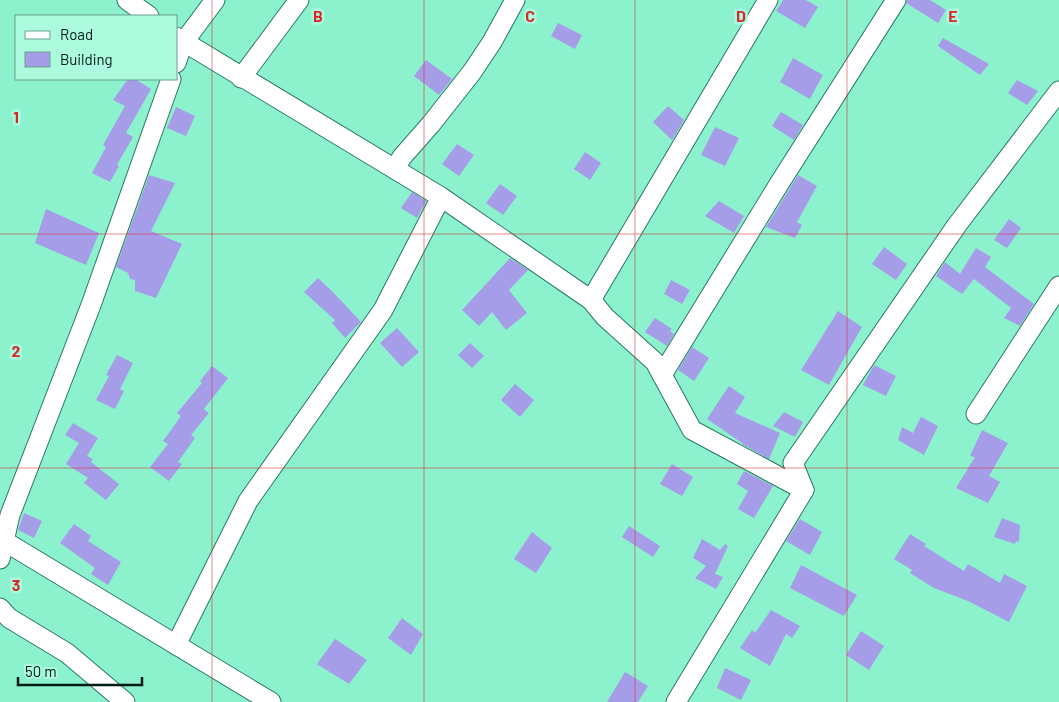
<svg xmlns="http://www.w3.org/2000/svg" width="1059" height="702" font-family="Barlow,sans-serif">
  <rect width="100%" height="100%" fill="#8cf2ce"/>
  <!-- building -->
  <g fill="#a69de9">
    <polygon points="783,0 806,0 818,7 805,28 776,11"/>
    <polygon points="907,0 930,0 946,10 938,23 906,3"/>
    <polygon points="558,23 582,35 575,49 551,36"/>
    <polygon points="943,38 989,64 980,75 938,46"/>
    <polygon points="793,58 823,75 810,99 780,82"/>
    <polygon points="426,60 452,79 439,95 414,76"/>
    <polygon points="128,79 135,79 151,89 126,133 133,137 117,165 119,166 110,182 92,173 106,147 103,145 125,106 113,100"/>
    <polygon points="1017,80 1038,91 1027,105 1008,93"/>
    <polygon points="668,106 684,120 672,140 653,122"/>
    <polygon points="176,107 195,116 186,136 167,128"/>
    <polygon points="781,112 803,125 794,140 772,126"/>
    <polygon points="715,127 739,138 725,166 701,155"/>
    <polygon points="457,144 474,155 459,176 442,164"/>
    <polygon points="585,152 601,163 590,180 574,169"/>
    <polygon points="149,175 175,183 151,231 182,244 156,298 135,291 135,280 130,279 128,273 116,267"/>
    <polygon points="798,175 817,186 797,222 802,225 795,238 766,227"/>
    <polygon points="500,184 517,196 503,215 486,203"/>
    <polygon points="412,192 426,201 417,218 401,208"/>
    <polygon points="719,201 744,216 734,233 705,216"/>
    <polygon points="46,209 99,233 86,265 35,243"/>
    <polygon points="1009,219 1021,228 1007,248 994,240"/>
    <polygon points="884,247 907,264 896,280 872,264"/>
    <polygon points="976,248 991,257 985,267 1034,304 1020,326 1004,318 1011,308 974,279 962,294 936,276 945,262 960,274"/>
    <polygon points="510,258 528,270 509,290 527,313 506,330 492,312 479,326 462,310"/>
    <polygon points="318,278 333,292 361,322 345,338 332,323 335,320 304,292"/>
    <polygon points="671,280 690,290 682,304 664,294"/>
    <polygon points="838,311 862,327 829,385 801,370"/>
    <polygon points="655,318 672,329 670,331 674,334 667,346 645,332"/>
    <polygon points="397,328 419,352 402,367 380,343"/>
    <polygon points="470,343 484,356 472,368 458,355"/>
    <polygon points="692,347 709,358 694,381 678,370"/>
    <polygon points="117,355 133,363 120,389 124,391 115,409 96,400 109,376 106,375"/>
    <polygon points="874,365 896,376 886,396 863,385"/>
    <polygon points="212,366 228,378 204,409 209,413 191,435 195,438 178,462 182,464 169,481 150,467 168,444 163,441 181,416 177,413 202,383 200,381"/>
    <polygon points="515,384 534,400 520,417 501,400"/>
    <polygon points="729,386 745,397 735,413 780,433 769,459 742,444 742,443 707,419"/>
    <polygon points="784,412 803,422 795,437 773,426"/>
    <polygon points="921,417 938,426 924,455 898,440 902,427 913,433"/>
    <polygon points="73,423 98,438 87,456 93,459 91,462 119,484 106,500 84,483 88,478 66,464 79,443 65,435"/>
    <polygon points="982,430 1008,443 989,476 1000,482 988,503 956,488 975,457 970,456"/>
    <polygon points="672,464 693,477 682,496 660,484"/>
    <polygon points="744,471 773,486 754,518 738,509 748,491 737,484"/>
    <polygon points="24,513 42,521 34,538 18,530"/>
    <polygon points="1002,518 1020,525 1019,542 1016,541 1015,544 994,537"/>
    <polygon points="800,519 822,532 810,555 786,541"/>
    <polygon points="74,524 91,536 88,541 121,562 108,585 91,574 95,568 60,543"/>
    <polygon points="629,526 660,546 653,557 622,537"/>
    <polygon points="532,532 552,548 536,573 514,559"/>
    <polygon points="910,534 926,544 924,546 964,571 968,564 1000,583 1004,574 1027,586 1009,622 968,601 934,588 910,573 912,570 894,559"/>
    <polygon points="702,539 720,550 725,544 728,546 715,574 723,577 716,589 695,578 706,566 693,558"/>
    <polygon points="801,565 857,595 844,616 790,588"/>
    <polygon points="771,610 800,626 792,638 786,634 770,666 740,648 752,630 755,633"/>
    <polygon points="402,618 423,634 411,655 388,638"/>
    <polygon points="861,631 884,646 869,670 846,655"/>
    <polygon points="335,639 367,660 349,684 317,664"/>
    <polygon points="725,668 751,680 741,700 717,688"/>
    <polygon points="625,672 648,686 638,702 607,702"/>
  </g>
  <g fill="none" stroke-linecap="round" stroke-linejoin="round">
    <!-- minor casing -->
    <g stroke="#297961" stroke-width="21">
      <g id="minor">
        <polyline points="127,0 149,16"/>
        <polyline points="176,37 441,197 591,300 605,317 655,362 692,430 804,490 676,702"/>
        <polyline points="176,63 183,43 215,0"/>
        <polyline points="241,78 299,0"/>
        <polyline points="395,169 402,157 431,124 472,72 492,42 515,0"/>
        <polyline points="591,300 768,0"/>
        <polyline points="662,375 779,184 896,0"/>
        <polyline points="976,414 1059,286"/>
        <polyline points="804,490 793,463 957,225 1059,91"/>
        <polyline points="4,541 271,702"/>
        <polyline points="0,559 10,515 91,305 171,79"/>
        <polyline points="0,608 9,618 67,653 125,702"/>
        <polyline points="176,645 248,501 383,310 441,197"/>
      </g>
    </g>
    <!-- minor -->
    <use href="#minor" stroke="#fff" stroke-width="19"/>
  </g>
  <!-- grid -->
  <path fill="none" stroke="#d62828" stroke-width="1" stroke-opacity="0.55" d="M212 0V702M424 0V702M635 0V702M847 0V702M0 234H1059M0 468H1059"/>
  <g font-size="16" text-anchor="middle" font-weight="bold" fill="#d62828" stroke="#acfbde" stroke-width="5" stroke-linejoin="round" paint-order="stroke">
    <text x="318" y="22">B</text>
    <text x="530" y="22">C</text>
    <text x="741" y="22">D</text>
    <text x="953" y="22">E</text>
    <text x="16" y="123">1</text>
    <text x="16" y="357">2</text>
    <text x="16" y="591">3</text>
  </g>
  <!-- legend -->
  <rect x="15" y="15" width="162" height="65" fill="#acfbde" stroke="#67a18c"/>
  <rect x="25" y="31" width="25" height="8" fill="#ffffff" stroke="#67a18c"/>
  <text x="60" y="40" font-size="15" fill="#001b11">Road</text>
  <rect x="25" y="52" width="25" height="15" fill="#a69de9" stroke="#67a18c"/>
  <text x="60" y="65" font-size="15" fill="#001b11">Building</text>
  <!-- scale -->
  <path d="M18 677v8h124v-8" fill="none" stroke="#001b11" stroke-width="2.5"/>
  <text x="25" y="677" font-size="15" fill="#001b11" stroke="#acfbde" stroke-width="4" paint-order="stroke">50 m</text>
</svg>
